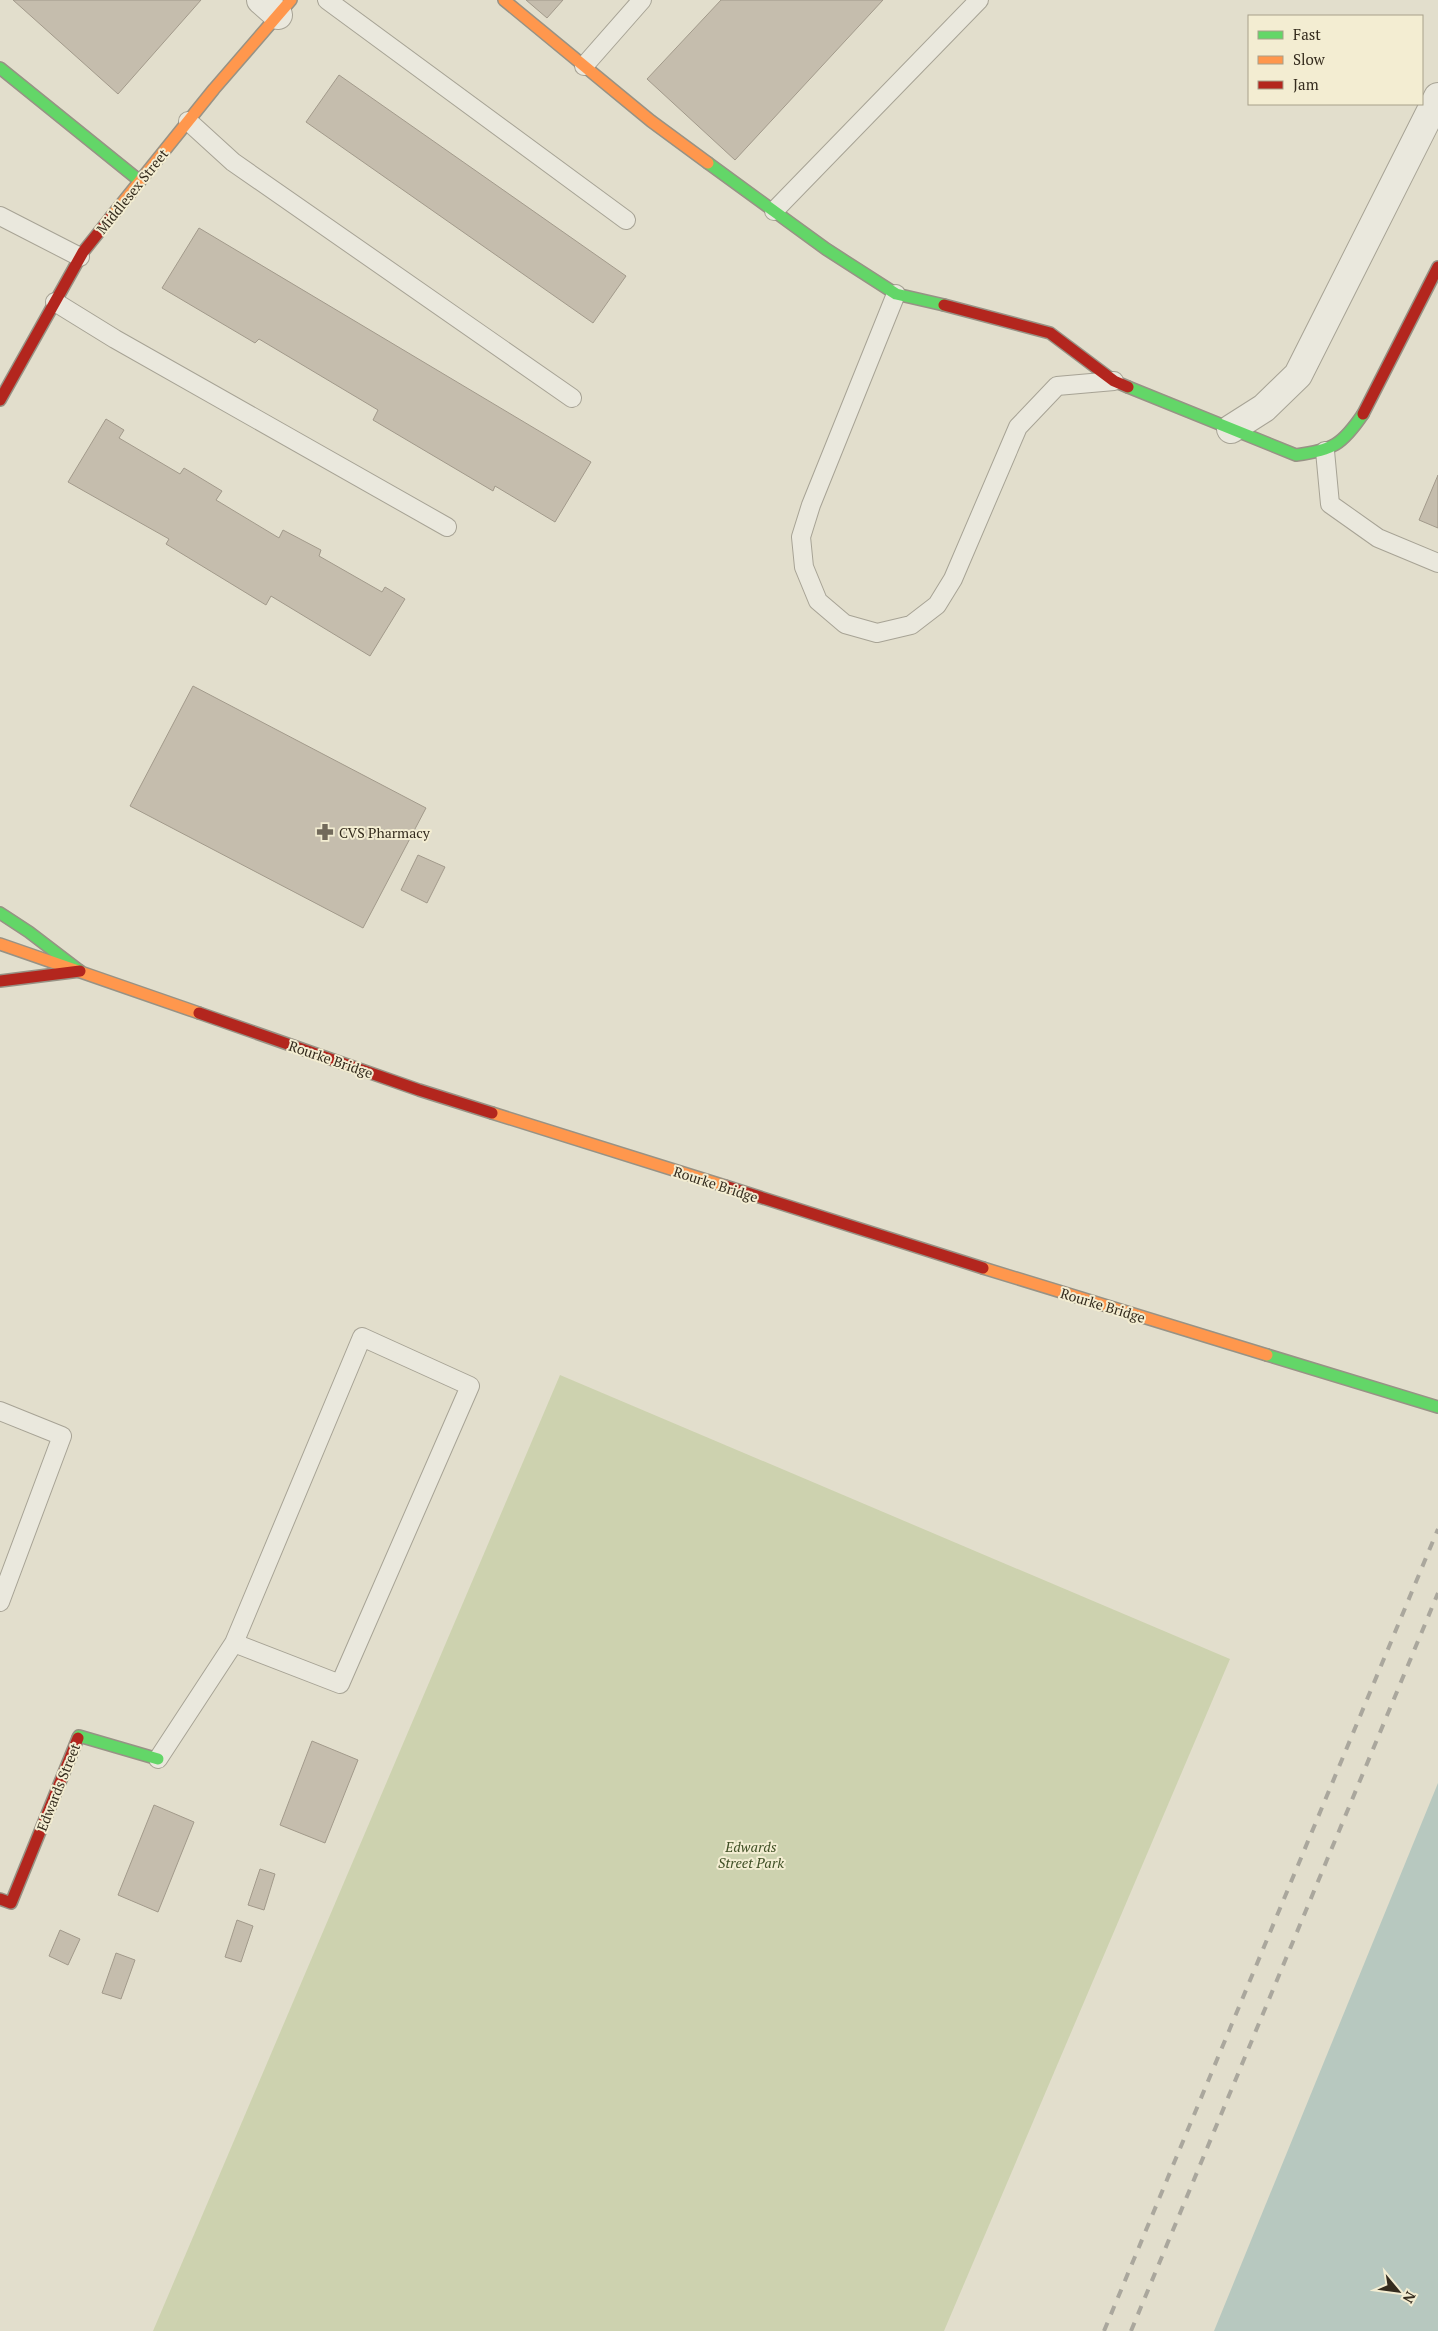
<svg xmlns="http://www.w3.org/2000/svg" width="1438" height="2331" font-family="'PT Serif',serif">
  <rect width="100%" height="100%" fill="#e2decc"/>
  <!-- green -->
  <polygon fill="#cdd2af" points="560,1375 1230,1659 944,2331 153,2331"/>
  <!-- water -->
  <polygon fill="#b7c8bf" points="1438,1783 1438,2331 1214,2331"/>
  <!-- building -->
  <g fill="#c5bdad" stroke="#a29a8b">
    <polygon points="13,0 201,0 118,94"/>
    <polygon points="526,0 563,0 547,18"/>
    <polygon points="721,0 883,0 735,160 647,79"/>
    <polygon points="339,75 626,276 593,323 306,122"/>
    <polygon points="199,228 591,462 555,522 495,486 493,491 373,420 378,410 259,339 255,343 162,288"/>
    <polygon points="106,419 124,430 119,438 180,474 184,468 222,491 216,500 279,538 283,530 321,550 319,556 382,592 385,587 405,599 370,656 271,596 266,605 166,544 169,539 68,482"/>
    <polygon points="1438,475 1438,528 1419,520"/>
    <polygon points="193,686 426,808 363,928 130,806"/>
    <polygon points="418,855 445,867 427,903 401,890"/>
    <polygon points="312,1741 358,1760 325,1843 280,1825"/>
    <polygon points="154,1805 194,1822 158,1912 118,1895"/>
    <polygon points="260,1869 275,1874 264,1910 248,1905"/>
    <polygon points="237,1920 253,1926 241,1962 225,1957"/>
    <polygon points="60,1930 80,1939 68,1965 49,1956"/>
    <polygon points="116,1953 135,1960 121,1999 102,1993"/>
  </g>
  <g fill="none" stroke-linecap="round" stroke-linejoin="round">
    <!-- lane casing -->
    <g stroke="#a7a395" stroke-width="20">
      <g id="lane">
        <polyline points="327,0 626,220"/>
        <polyline points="584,66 642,0"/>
        <polyline points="188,121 233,162 572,398"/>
        <polyline points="774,211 979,0"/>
        <polyline points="0,216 80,257"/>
        <polyline points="896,294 811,505 801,537 804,567 818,601 845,624 877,633 911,625 937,605 953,579 1018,427 1057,386 1114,381"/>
        <polyline points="55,302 115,339 447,527"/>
        <polyline points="1325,451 1330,504 1378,538 1438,563"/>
        <polyline points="0,1411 62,1436 0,1602"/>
        <polyline points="158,1759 234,1643 362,1337 470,1386 340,1684 234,1643"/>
      </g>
    </g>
    <!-- street casing -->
    <g stroke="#a7a395" stroke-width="30">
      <g id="street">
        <polyline points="261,0 278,15"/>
        <polyline points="1231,429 1264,408 1298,375 1438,97"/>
      </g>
    </g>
    <!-- fast casing -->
    <g stroke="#979285" stroke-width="14">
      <g id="fast">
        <polyline points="0,68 140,181"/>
        <polyline points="708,163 826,249 896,294 944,305"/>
        <path d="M1128 387 1296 455C1333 450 1342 445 1363 414"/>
        <polyline points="0,913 29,932 80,971"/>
        <polyline points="1267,1355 1438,1407"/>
        <polyline points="78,1738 79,1736 158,1759"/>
      </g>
    </g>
    <!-- slow casing -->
    <g stroke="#979285" stroke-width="14">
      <g id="slow">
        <polyline points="504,0 651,121 708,163"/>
        <polyline points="111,217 214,89 291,0"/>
        <polyline points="0,944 199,1013"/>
        <polyline points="492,1113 725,1186"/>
        <polyline points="983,1268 1267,1355"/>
      </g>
    </g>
    <!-- jam casing -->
    <g stroke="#979285" stroke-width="14">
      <g id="jam">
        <polyline points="944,305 1050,333 1114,381 1128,387"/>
        <polyline points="0,400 83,252 111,217"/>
        <polyline points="1363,414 1438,267"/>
        <polyline points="0,981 80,971"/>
        <polyline points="199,1013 419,1090 492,1113"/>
        <polyline points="725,1186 983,1268"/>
        <polyline points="0,1899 11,1903 78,1738"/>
      </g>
    </g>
    <!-- lane -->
    <use href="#lane" stroke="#eae8dd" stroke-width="18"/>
    <!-- street -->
    <use href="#street" stroke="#eae8dd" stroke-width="28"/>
    <!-- fast -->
    <use href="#fast" stroke="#63d668" stroke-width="11"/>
    <!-- slow -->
    <use href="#slow" stroke="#ff974d" stroke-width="11"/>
    <!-- jam -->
    <use href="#jam" stroke="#b3261e" stroke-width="11"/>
    <!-- rail -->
    <g stroke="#aaa79d" stroke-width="4" stroke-dasharray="9 9" stroke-linecap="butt">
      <polyline points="1104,2331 1438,1529"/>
      <polyline points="1131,2331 1438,1593"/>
    </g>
  </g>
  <!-- icons -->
  <defs>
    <g id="pharmacy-bare" transform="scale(1.35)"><path d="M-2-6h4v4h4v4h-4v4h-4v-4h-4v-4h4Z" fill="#726a5b" stroke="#f3edd2" stroke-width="2.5" paint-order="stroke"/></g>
  </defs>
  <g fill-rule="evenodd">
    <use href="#pharmacy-bare" x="325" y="832"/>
  </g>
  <g text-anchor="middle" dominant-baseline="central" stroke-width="4" stroke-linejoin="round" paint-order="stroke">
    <!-- street labels -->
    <g font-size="14" fill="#352c1e" stroke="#f3edd2">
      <text transform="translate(132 191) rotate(-51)">Middlesex Street</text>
      <text transform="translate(331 1059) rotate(19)">Rourke Bridge</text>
      <text transform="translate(716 1184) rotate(18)">Rourke Bridge</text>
      <text transform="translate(1103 1305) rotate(17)">Rourke Bridge</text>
      <text transform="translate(58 1787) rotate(-68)">Edwards Street</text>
    </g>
    <!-- poi labels -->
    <g font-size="14" fill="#352c1e" stroke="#f3edd2" text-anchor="start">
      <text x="339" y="832">CVS Pharmacy</text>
    </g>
    <!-- park labels -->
    <g font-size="14" font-style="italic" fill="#405026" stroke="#f3edd2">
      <text x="751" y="1846">Edwards<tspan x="751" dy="16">Street Park</tspan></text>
    </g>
  </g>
  <!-- legend -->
  <rect x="1248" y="15" width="175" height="90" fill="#f3edd2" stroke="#a7a08a"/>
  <rect x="1258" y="31" width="25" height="8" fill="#63d668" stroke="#a7a08a"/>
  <text x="1293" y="40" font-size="15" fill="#352c1e">Fast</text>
  <rect x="1258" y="56" width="25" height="8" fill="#ff974d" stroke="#a7a08a"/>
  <text x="1293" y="65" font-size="15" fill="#352c1e">Slow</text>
  <rect x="1258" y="81" width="25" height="8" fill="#b3261e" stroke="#a7a08a"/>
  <text x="1293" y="90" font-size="15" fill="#352c1e">Jam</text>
  <!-- north arrow -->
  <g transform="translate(1398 2291) rotate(119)" stroke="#f3edd2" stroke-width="4" paint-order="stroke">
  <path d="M0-4L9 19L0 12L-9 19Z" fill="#352c1e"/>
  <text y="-8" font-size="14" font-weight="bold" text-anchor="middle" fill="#352c1e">N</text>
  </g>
</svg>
